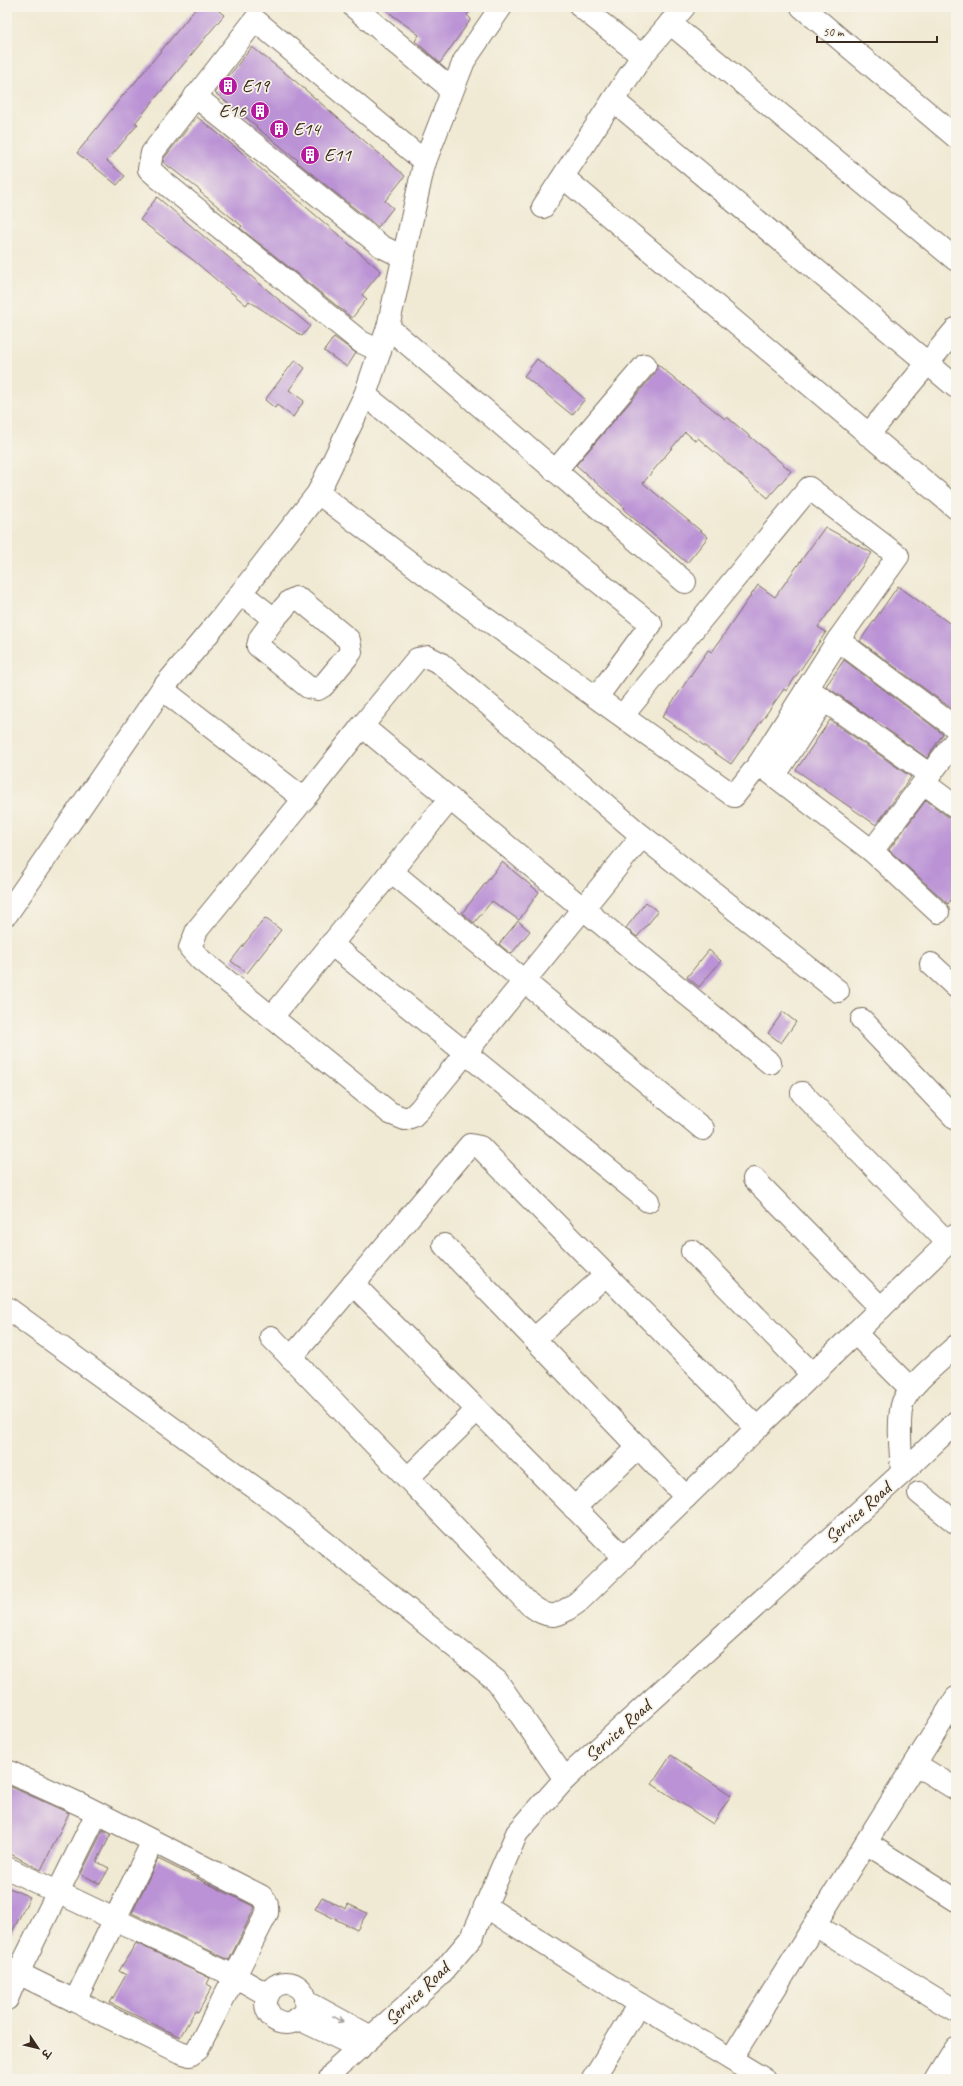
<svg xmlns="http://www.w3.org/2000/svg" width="963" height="2086" font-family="Caveat,'Playpen Sans Deva',sans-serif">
  <rect width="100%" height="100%" fill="#f7f3e8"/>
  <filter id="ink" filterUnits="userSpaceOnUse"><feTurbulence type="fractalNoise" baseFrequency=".025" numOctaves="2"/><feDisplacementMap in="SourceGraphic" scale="8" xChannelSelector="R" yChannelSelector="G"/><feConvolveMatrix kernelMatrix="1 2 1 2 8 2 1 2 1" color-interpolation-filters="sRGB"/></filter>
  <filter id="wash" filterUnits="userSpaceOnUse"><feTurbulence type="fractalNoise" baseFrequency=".012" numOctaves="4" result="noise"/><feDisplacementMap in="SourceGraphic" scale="16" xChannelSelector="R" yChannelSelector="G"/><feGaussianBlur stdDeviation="0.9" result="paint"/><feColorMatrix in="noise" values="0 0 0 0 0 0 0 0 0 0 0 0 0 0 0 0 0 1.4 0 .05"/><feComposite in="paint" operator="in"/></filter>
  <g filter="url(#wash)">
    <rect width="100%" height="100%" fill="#f0ead4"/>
    <g id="blocks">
      <!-- building -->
      <g fill="#ba92d5">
        <polygon points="197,7 214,7 224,15 135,123 138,124 107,161 125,176 117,185 77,153 123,95 132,86"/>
        <polygon points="382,7 473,7 467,15 471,19 440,63 415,41 419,35"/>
        <polygon points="252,47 294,80 405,176 385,201 393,208 378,227 297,162 298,160 256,127 257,126 215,93"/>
        <polygon points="197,117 239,150 381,271 362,295 367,299 352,318 250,236 240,228 242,226 200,192 201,191 163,162 164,158"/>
        <polygon points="157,197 310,326 302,336 249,301 246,305 193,260 140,220"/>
        <polygon points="334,337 356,353 347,367 324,351"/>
        <polygon points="537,359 585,399 572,415 524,376"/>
        <polygon points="295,360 305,368 289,390 304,401 293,417 277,405 275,408 265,400"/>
        <polygon points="657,364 725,419 727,417 791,471 768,498 698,438 696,441 685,432 643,483 708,537 687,563 624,510 625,508 576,465 655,373"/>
        <polygon points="825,527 872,553 818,627 826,632 786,691 784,689 731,764 662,717 708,650 712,652 758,585 775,597"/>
        <polygon points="898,586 956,628 956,712 860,641"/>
        <polygon points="844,660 943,734 927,758 826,686"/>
        <polygon points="830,720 911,777 876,825 796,770"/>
        <polygon points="926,800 948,817 956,819 956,893 948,904 889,850"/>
        <polygon points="502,862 539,892 519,920 492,901 474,923 462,913"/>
        <polygon points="646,902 658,912 637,937 626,928"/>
        <polygon points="265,918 281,930 247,973 231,961"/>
        <polygon points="518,921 530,931 511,954 499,944"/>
        <polygon points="709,950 721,961 699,987 687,977"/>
        <polygon points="783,1012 796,1022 781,1043 768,1033"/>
        <polygon points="671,1755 731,1795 713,1824 652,1784"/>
        <polygon points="7,1785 69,1813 41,1870 7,1852"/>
        <polygon points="103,1830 111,1834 97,1862 109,1868 100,1884 81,1874"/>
        <polygon points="158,1859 255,1907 229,1960 132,1913"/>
        <polygon points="7,1887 30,1897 7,1942"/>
        <polygon points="322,1897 346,1909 348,1904 367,1913 357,1930 315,1909"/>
        <polygon points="136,1943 210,1978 207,1984 212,1987 198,2013 195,2011 180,2037 110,2003 126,1975 119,1971"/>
      </g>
    </g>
  </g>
  <g filter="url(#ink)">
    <use href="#blocks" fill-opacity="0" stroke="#7a6d5e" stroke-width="1"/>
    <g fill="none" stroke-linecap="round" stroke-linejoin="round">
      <!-- minor casing -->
      <g stroke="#7a6d5e" stroke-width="24">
        <g id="minor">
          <polyline points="354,7 443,82 451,93"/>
          <polyline points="581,7 642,56"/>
          <polyline points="802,7 956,137"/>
          <polyline points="670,23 956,260"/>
          <polyline points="195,96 381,246 403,257"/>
          <polyline points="613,100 956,387"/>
          <polyline points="563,177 956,508"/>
          <polyline points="543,207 642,56 684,7"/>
          <polyline points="388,327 685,582"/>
          <polyline points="380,351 361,342 160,179 149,169 152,153 255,20 425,162"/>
          <polyline points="365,395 651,624 597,697"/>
          <polyline points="868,435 956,329"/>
          <polyline points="555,471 645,365"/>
          <polyline points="318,493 457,598 734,796 759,764 872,851 956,740"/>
          <polyline points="241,593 274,619 290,601 296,598 302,601 349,640 351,652 323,686 318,689 308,687 258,646 260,638 274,619"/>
          <polyline points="807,688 930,775"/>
          <polyline points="162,689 304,799 362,726 770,1063"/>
          <polyline points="623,715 809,488 898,556 838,640"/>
          <polyline points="362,726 417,659 428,657 440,663 642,836 838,991"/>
          <polyline points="759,764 838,640 956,728"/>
          <polyline points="775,775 824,700"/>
          <polyline points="924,783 956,807"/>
          <polyline points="304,799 197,930 190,948 201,960 390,1113 405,1119 413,1116 420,1109 642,836"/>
          <polyline points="872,851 938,912"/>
          <polyline points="391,871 703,1129"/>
          <polyline points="7,914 162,689 223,616 318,493 365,395 388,327 424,164 464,61 501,7"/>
          <polyline points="331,944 648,1201"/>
          <polyline points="931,964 956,987"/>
          <polyline points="272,1017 450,799"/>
          <polyline points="862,1020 956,1119"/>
          <polyline points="802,1093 948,1243"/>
          <polyline points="754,1179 881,1308"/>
          <polyline points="444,1245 686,1497"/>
          <polyline points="692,1251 812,1374"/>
          <polyline points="353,1284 623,1557"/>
          <polyline points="7,1308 280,1506 497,1681 565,1779"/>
          <polyline points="855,1333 911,1389"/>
          <path d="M271 1337 529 1604C551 1621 556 1617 578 1602L956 1235"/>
          <polyline points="534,1339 606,1275"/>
          <polyline points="291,1358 470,1145 480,1147 757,1428"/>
          <path d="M902 1473C901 1456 897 1418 903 1402 912 1382 940 1361 956 1346"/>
          <polyline points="408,1478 477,1410"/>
          <polyline points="919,1493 956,1523"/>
          <polyline points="574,1508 639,1447"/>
          <polyline points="915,1764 956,1789"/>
          <path d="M7 1771 84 1806 261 1896C267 1900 268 1905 267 1913L197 2050 190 2055 180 2052 75 2001 153 1841"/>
          <polyline points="866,1843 956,1900"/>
          <polyline points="7,1868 236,1977 268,1995"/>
          <polyline points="485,1906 639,2004 764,2079"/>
          <polyline points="815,1925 956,2011"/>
          <polyline points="7,1968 18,1973 97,1813"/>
          <circle cx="286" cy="2003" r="20"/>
          <polyline points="7,1999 18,1973 75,2001"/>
          <polyline points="305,2001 371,2037"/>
          <polyline points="297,2018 360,2048"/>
          <polyline points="731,2059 956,1698"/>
          <polyline points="330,2079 338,2067 439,1976 472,1937 517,1833 565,1779 902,1473 956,1422"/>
          <polyline points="593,2079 639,2004"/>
          <polyline points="937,2079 956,2048"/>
        </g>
      </g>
      <!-- minor -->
      <use href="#minor" stroke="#fff" stroke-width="22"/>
    </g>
    <!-- one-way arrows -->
    <defs><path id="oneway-shaft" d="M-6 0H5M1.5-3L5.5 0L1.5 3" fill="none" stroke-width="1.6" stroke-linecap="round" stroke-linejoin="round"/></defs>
    <use stroke="#a79f9a" href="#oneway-shaft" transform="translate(338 2019) rotate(29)"/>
  </g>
  <!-- icons -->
  <defs>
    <g id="building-disc" transform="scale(1)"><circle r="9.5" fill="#b5179e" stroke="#f7f3e8"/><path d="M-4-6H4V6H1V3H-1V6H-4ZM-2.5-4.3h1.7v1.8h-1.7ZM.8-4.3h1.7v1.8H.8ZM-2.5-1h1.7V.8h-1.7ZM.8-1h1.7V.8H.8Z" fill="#fff"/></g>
  </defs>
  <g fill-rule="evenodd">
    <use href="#building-disc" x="228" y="86"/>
    <use href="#building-disc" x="260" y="111"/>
    <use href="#building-disc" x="279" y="129"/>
    <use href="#building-disc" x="310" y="155"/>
  </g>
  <g text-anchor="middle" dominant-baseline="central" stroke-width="3.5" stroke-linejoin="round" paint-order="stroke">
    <!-- poi labels -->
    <g font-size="19" fill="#3b2a1e" stroke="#f7f3e8" text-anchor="start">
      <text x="242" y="86">E19</text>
      <text x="246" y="111" text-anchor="end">E16</text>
      <text x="293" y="129">E14</text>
      <text x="324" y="155">E11</text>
    </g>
    <!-- street labels -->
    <g font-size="19" fill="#3b2a1e" stroke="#f7f3e8">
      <text transform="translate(858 1513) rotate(-42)">Service Road</text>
      <text transform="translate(618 1731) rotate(-42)">Service Road</text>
      <text transform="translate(417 1994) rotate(-44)">Service Road</text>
    </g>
  </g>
  <!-- margin -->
  <rect width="963" height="2086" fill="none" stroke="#f7f3e8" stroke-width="24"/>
  <!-- north arrow -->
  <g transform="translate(38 2048) rotate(125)" stroke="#f7f3e8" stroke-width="3" paint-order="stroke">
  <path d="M0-3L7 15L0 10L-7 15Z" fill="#3b2a1e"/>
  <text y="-6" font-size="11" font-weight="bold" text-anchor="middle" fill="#3b2a1e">उ</text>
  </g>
  <!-- scale -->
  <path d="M817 36v6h120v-6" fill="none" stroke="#3b2a1e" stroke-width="2"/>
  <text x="823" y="36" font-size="12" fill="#3b2a1e" stroke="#f7f3e8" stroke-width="3" paint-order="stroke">50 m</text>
</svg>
